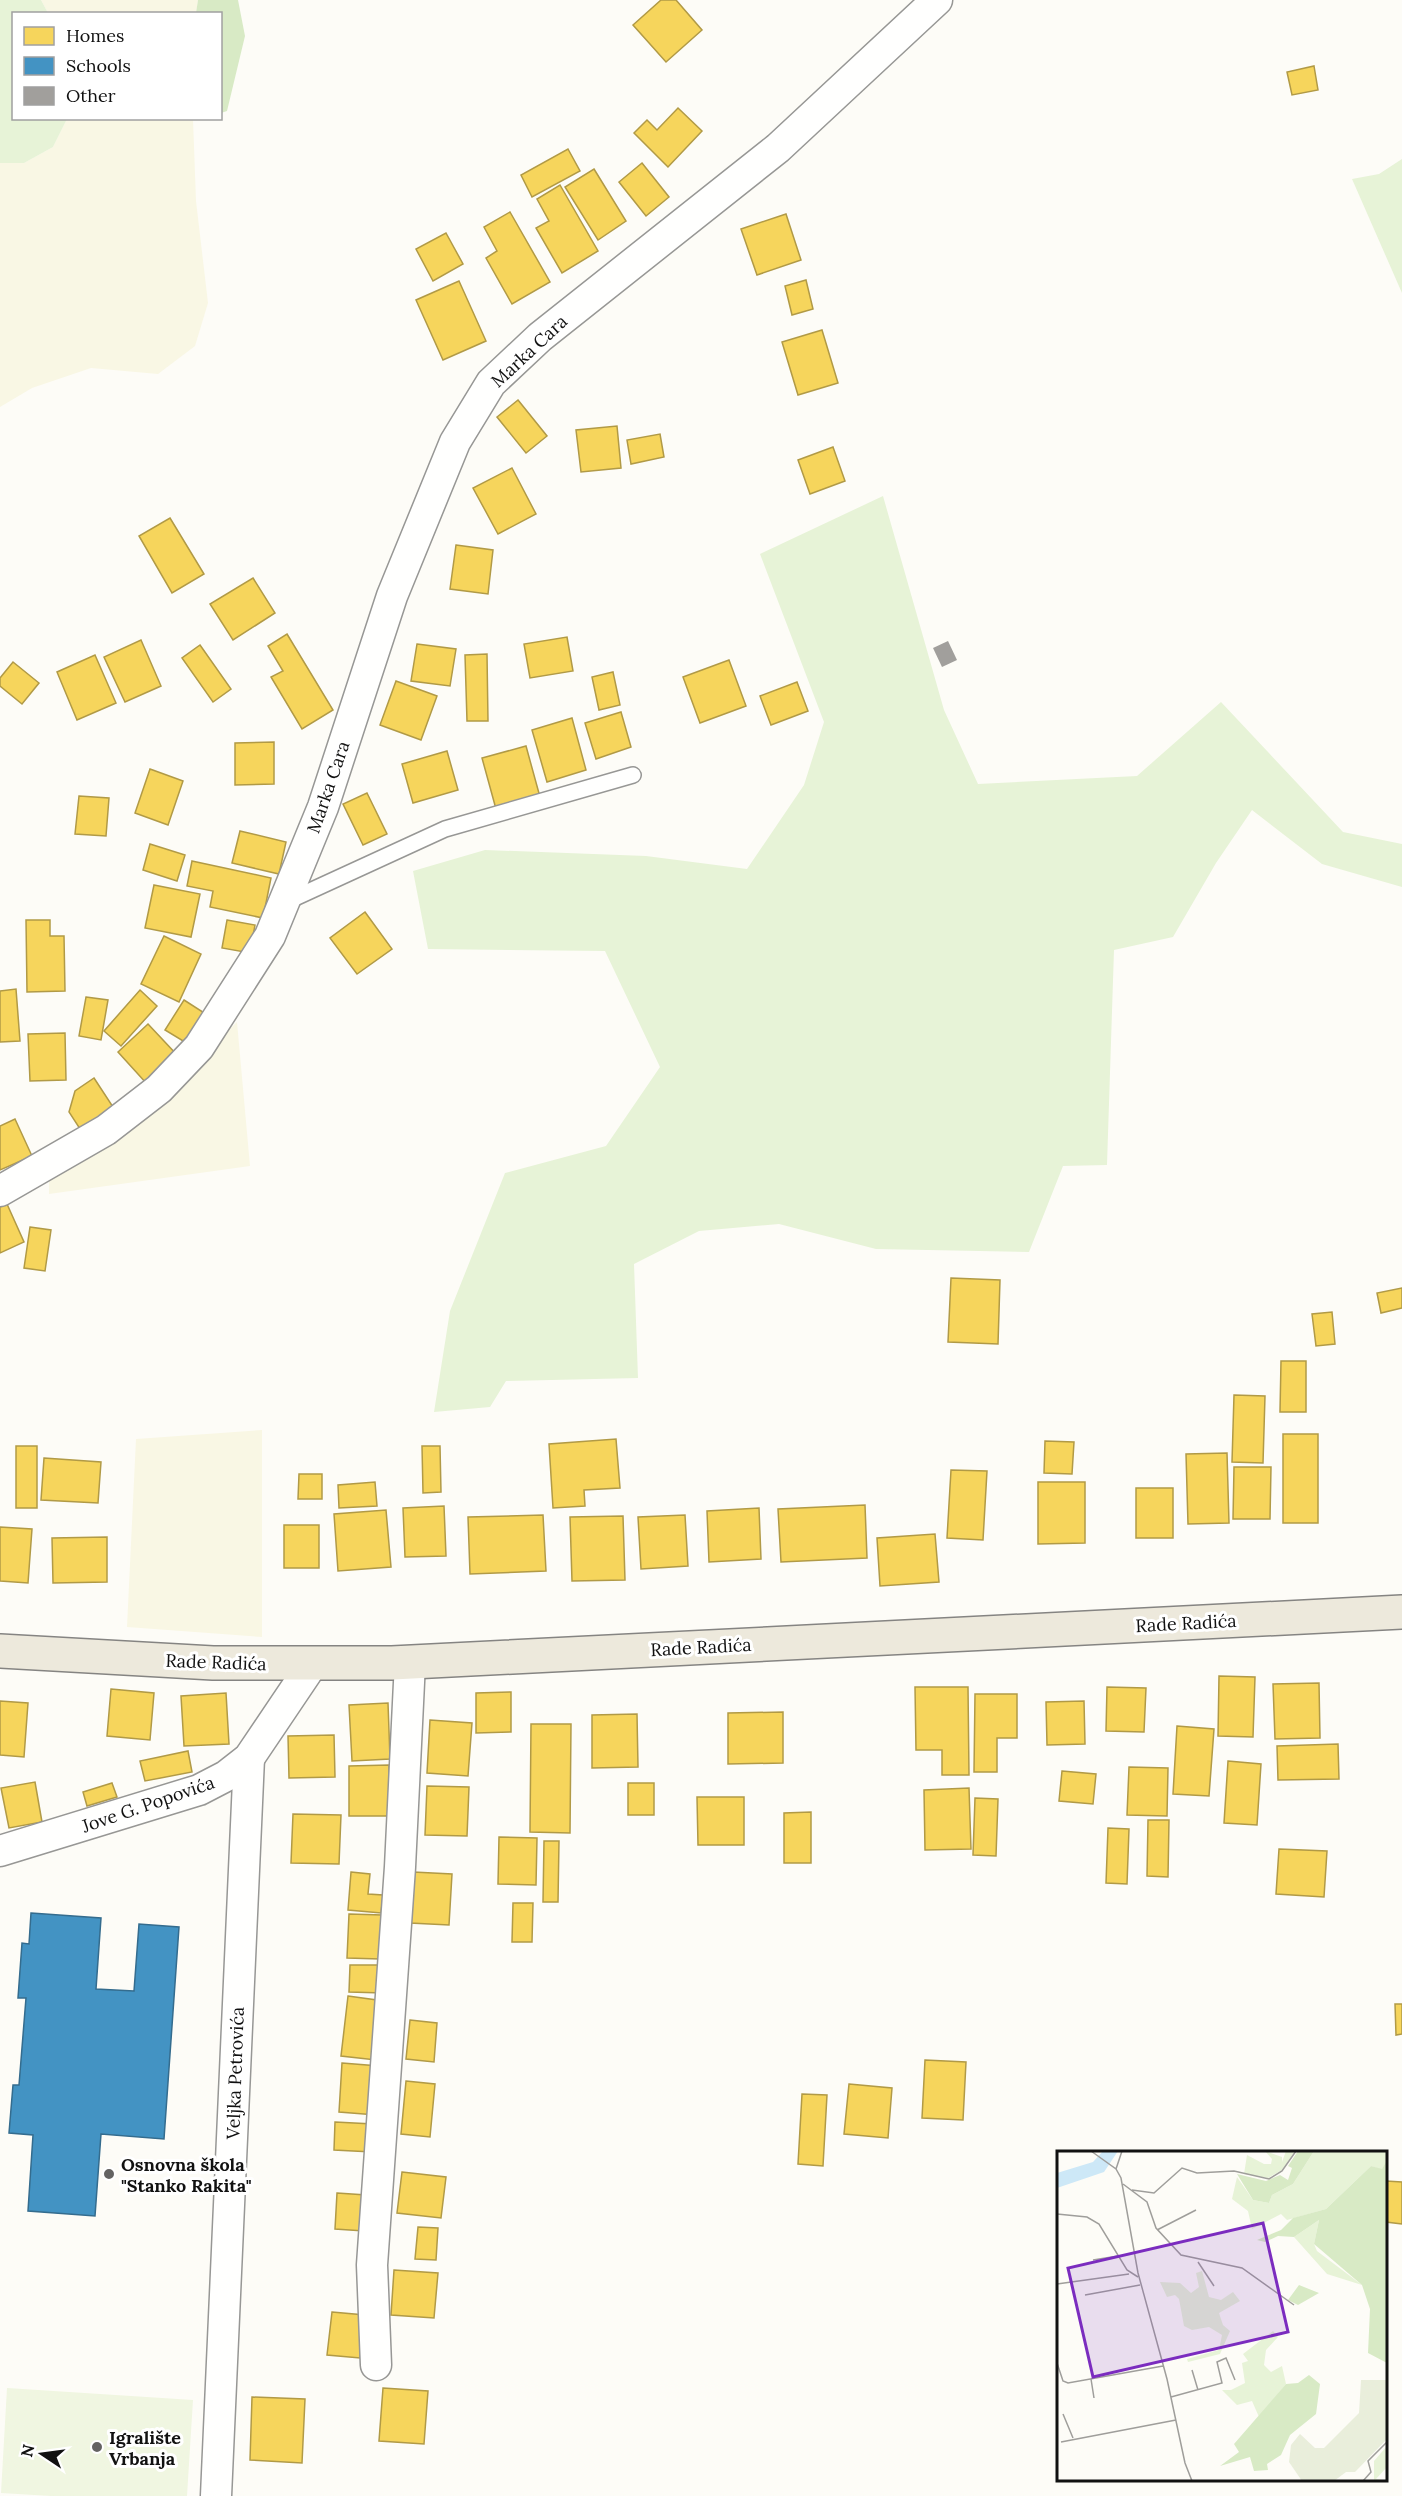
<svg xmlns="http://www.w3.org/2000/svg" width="1402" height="2496" font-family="Lora,serif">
  <rect width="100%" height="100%" fill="#fdfcf7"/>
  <!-- farmland -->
  <g fill="#f9f7e4">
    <polygon points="41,0 198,0 196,14 48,13"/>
    <polygon points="67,119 193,119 196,201 208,303 195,346 158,374 91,368 32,388 0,407 0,163 24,163 53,147"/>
    <polygon points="237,1022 250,1166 49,1194 49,1181 89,1152 130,1127"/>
    <polygon points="262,1430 262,1637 127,1627 136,1439"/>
  </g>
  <!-- green -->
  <g fill="#e7f3d7">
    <polygon points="0,0 41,0 48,13 14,14 14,118 67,119 53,147 24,163 0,163"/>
    <polygon points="1402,159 1402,293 1352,179 1379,174"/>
    <polygon points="883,496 944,710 978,784 1137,776 1221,702 1343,832 1402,844 1402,887 1322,864 1252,810 1216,863 1173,937 1114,950 1107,1165 1063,1166 1029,1252 876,1249 779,1224 699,1231 634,1264 638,1378 506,1381 490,1407 434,1412 450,1311 505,1173 606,1146 660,1067 605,951 428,949 413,871 485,850 646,856 747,869 804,785 824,722 760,554"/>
  </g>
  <!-- forest -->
  <polygon fill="#d8eac5" points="198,0 238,0 245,36 227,111 221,113 220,14 196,13"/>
  <!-- pitch -->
  <polygon fill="#f0f6e1" points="7,2388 193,2400 187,2496 51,2496 1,2493"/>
  <!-- homes -->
  <g fill="#f6d55c" stroke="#b19a46" stroke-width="1.5">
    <polygon points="661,0 676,0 702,30 666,62 633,25"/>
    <polygon points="1314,66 1318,90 1292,95 1287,72"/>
    <polygon points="678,108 702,131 668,167 634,133 647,120 657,130"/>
    <polygon points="568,149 580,171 532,197 521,175"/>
    <polygon points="642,163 669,197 646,216 619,182"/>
    <polygon points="594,169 626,221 598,240 565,187"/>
    <polygon points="560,185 598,251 562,273 536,228 549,221 537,199"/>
    <polygon points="510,212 550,282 512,304 486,258 497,251 484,227"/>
    <polygon points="786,214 801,260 757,275 741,229"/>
    <polygon points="446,233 463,264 433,281 416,249"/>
    <polygon points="806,280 813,309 792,315 785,286"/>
    <polygon points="459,281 486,341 443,360 416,300"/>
    <polygon points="822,330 838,383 798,395 782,342"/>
    <polygon points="518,400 547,436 526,453 497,417"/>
    <polygon points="617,426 621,468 581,472 576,430"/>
    <polygon points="660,434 664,457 631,464 627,440"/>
    <polygon points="833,447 845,481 810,494 798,460"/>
    <polygon points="512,468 536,514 498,534 473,488"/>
    <polygon points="170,518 204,574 172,593 139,536"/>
    <polygon points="456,545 493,550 488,594 450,589"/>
    <polygon points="253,578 275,613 233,640 210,604"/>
    <polygon points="287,634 333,710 302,729 271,677 283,671 268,646"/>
    <polygon points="567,637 573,671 530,678 524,644"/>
    <polygon points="141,640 161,686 125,702 104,657"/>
    <polygon points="417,644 456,649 450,686 411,681"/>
    <polygon points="200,645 231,689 213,702 182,658"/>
    <polygon points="487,654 488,721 467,721 465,655"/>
    <polygon points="95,655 116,703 77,720 57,672"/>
    <polygon points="729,660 746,706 700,723 683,677"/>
    <polygon points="13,662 39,683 22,704 0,686 0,678"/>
    <polygon points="613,672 620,705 599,710 592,677"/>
    <polygon points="396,681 437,696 421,740 380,725"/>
    <polygon points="797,682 808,711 771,725 760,696"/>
    <polygon points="621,712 631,747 596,759 585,723"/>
    <polygon points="572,718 586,770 547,782 532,730"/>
    <polygon points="274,742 274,784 235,785 235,743"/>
    <polygon points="526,746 540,797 496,809 482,758"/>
    <polygon points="447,751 458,790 413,803 402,764"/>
    <polygon points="150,769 183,781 168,825 135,813"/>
    <polygon points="367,793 387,834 363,845 343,804"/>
    <polygon points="79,796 109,798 106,836 75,834"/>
    <polygon points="240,831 286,842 279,874 232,863"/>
    <polygon points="150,844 185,855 177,881 143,870"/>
    <polygon points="192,861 271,878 263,918 210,907 213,891 187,886"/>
    <polygon points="154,885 200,894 191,937 145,928"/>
    <polygon points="365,912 392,949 357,974 330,938"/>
    <polygon points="26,920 50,920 50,936 64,936 65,991 27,992"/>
    <polygon points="227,920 255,925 250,953 222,948"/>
    <polygon points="164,936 201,954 179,1002 141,984"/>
    <polygon points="16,989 20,1041 0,1042 0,991"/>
    <polygon points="140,990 157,1006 121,1046 104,1031"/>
    <polygon points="86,997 108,1000 101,1040 79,1036"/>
    <polygon points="184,1000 212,1018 193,1047 165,1030"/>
    <polygon points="148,1024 178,1056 147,1084 118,1052"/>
    <polygon points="65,1033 66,1080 30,1081 28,1034"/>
    <polygon points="94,1078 115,1110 82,1132 69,1112 75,1091"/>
    <polygon points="15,1119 32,1156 0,1170 0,1126"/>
    <polygon points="7,1204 24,1242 0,1253 0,1207"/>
    <polygon points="30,1227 51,1230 45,1271 24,1268"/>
    <polygon points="951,1278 1000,1280 998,1344 948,1342"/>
    <polygon points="1402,1288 1402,1308 1381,1313 1377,1293"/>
    <polygon points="1332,1312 1335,1344 1316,1346 1312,1314"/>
    <polygon points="1281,1361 1306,1361 1306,1412 1280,1412"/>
    <polygon points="1234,1395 1265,1396 1263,1463 1232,1462"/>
    <rect x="1283" y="1434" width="35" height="89"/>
    <polygon points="616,1439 620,1488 584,1490 585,1506 553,1508 549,1444"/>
    <polygon points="1045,1441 1074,1442 1072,1474 1044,1473"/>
    <rect x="16" y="1446" width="21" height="62"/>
    <polygon points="422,1446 440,1446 441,1492 423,1493"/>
    <polygon points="1227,1453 1229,1523 1188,1524 1186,1454"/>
    <polygon points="44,1458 101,1462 98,1503 41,1500"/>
    <polygon points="1234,1467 1271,1467 1270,1519 1233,1519"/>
    <polygon points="951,1470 987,1471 983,1540 947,1538"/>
    <polygon points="299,1474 322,1474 322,1499 298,1499"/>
    <polygon points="375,1482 377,1506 339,1508 338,1485"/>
    <polygon points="1038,1482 1085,1482 1085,1543 1038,1544"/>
    <rect x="1136" y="1488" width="37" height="50"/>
    <polygon points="865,1505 867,1558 781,1562 778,1509"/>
    <polygon points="444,1506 446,1556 405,1557 403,1508"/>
    <polygon points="759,1508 761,1559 709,1562 707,1511"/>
    <polygon points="386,1510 391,1567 338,1571 334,1514"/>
    <polygon points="543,1515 546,1571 470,1574 468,1517"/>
    <polygon points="685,1515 688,1566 641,1569 638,1517"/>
    <polygon points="623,1516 625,1580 572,1581 570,1517"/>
    <rect x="284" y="1525" width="35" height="43"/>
    <polygon points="0,1527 32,1529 28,1583 0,1581"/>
    <polygon points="935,1534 939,1582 880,1586 877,1538"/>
    <polygon points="107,1537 107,1582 53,1583 52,1538"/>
    <polygon points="1219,1676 1255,1677 1253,1737 1218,1736"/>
    <polygon points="1319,1683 1320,1738 1275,1739 1273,1684"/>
    <polygon points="915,1687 968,1687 969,1775 942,1775 942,1750 916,1750"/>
    <polygon points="1107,1687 1146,1688 1144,1732 1106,1731"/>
    <polygon points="111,1689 154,1693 150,1740 107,1736"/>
    <polygon points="511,1692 511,1732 476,1733 476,1693"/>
    <polygon points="226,1693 229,1744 184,1746 181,1696"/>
    <polygon points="975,1694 1017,1694 1017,1738 997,1738 997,1772 974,1772"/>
    <polygon points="0,1701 28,1703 24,1757 0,1755"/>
    <polygon points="1084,1701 1085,1744 1047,1745 1046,1702"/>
    <polygon points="388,1703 390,1759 352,1761 349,1705"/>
    <polygon points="783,1712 783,1763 728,1764 728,1713"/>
    <polygon points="637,1714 638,1767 592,1768 592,1715"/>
    <polygon points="430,1720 472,1723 468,1776 427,1773"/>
    <polygon points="531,1724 571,1724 570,1833 530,1832"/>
    <polygon points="1177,1726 1214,1729 1209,1796 1173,1794"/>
    <polygon points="334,1735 335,1777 289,1778 288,1736"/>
    <polygon points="1338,1744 1339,1779 1278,1780 1277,1746"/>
    <polygon points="188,1751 192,1772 145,1781 140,1761"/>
    <polygon points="1228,1761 1261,1764 1257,1825 1224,1823"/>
    <polygon points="389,1765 389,1816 349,1816 349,1766"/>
    <polygon points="1129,1767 1168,1768 1167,1816 1127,1815"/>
    <polygon points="1062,1771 1096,1774 1093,1804 1059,1801"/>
    <polygon points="35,1782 42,1822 9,1828 1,1788"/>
    <polygon points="112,1783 117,1797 87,1806 83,1792"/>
    <rect x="628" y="1783" width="26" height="32"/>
    <polygon points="427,1786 469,1787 467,1836 425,1835"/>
    <polygon points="969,1788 971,1849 925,1850 924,1790"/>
    <polygon points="697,1797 744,1797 744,1845 698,1845"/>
    <polygon points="975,1798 998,1799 996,1856 973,1855"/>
    <polygon points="811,1812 811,1863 784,1863 784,1813"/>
    <polygon points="293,1814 341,1815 339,1864 291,1863"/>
    <polygon points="1148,1820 1169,1820 1168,1877 1147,1876"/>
    <polygon points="1108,1828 1129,1829 1127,1884 1106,1883"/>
    <polygon points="499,1837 537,1838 536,1885 498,1884"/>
    <polygon points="544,1841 559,1841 558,1902 543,1902"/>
    <polygon points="1279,1849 1327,1851 1324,1897 1276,1894"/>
    <polygon points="351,1872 370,1874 368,1894 383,1895 381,1913 348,1910"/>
    <polygon points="413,1872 452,1874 449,1925 410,1923"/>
    <polygon points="513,1903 533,1903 532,1942 512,1942"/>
    <polygon points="349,1914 382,1915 380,1959 347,1958"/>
    <polygon points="350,1965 384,1965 383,1993 349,1992"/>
    <polygon points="348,1996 384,2001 376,2060 341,2056"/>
    <polygon points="1395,2004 1402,2004 1402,2034 1396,2035"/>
    <polygon points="410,2020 437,2023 434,2062 406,2059"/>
    <polygon points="925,2060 966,2062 963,2120 922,2118"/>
    <polygon points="342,2063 379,2066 376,2115 339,2112"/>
    <polygon points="406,2081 435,2084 430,2137 401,2134"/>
    <polygon points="849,2084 892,2088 888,2138 844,2134"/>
    <polygon points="802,2094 827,2095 823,2166 798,2164"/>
    <polygon points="335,2122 373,2124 372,2152 334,2150"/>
    <polygon points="402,2172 446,2177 441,2218 397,2213"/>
    <polygon points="1386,2181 1402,2182 1402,2224 1386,2222"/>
    <polygon points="337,2193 366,2195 364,2231 335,2229"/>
    <polygon points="418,2227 438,2228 436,2260 415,2259"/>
    <polygon points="394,2270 438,2273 434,2318 391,2315"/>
    <polygon points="332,2312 365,2315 360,2358 327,2355"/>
    <polygon points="383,2388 428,2391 424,2444 379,2441"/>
    <polygon points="252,2397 305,2399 302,2463 250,2460"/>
  </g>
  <!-- schools -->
  <polygon fill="#4393c3" stroke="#346c8e" stroke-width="1.5" points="31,1913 101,1918 96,1989 134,1991 139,1924 179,1927 164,2139 101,2134 95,2216 28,2211 33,2135 9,2133 13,2085 19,2085 26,1998 18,1998 22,1943 29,1944"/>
  <!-- building -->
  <polygon fill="#a19f9c" points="948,641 957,660 942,667 933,648"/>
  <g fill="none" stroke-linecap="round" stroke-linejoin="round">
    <!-- lane casing -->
    <g stroke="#979795" stroke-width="18">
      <polyline id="lane" points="286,902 445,829 633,775"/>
    </g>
    <!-- street casing -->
    <g stroke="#979795" stroke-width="33">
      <g id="street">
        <polyline points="0,1191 106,1130 159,1089 199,1047 270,936 323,807 392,596 455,442 491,383 540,337 778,148 937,0"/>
        <polyline points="0,1851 199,1790 226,1776 249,1758 313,1663"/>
        <polyline points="376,2365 372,2265 400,1867 410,1662"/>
        <polyline points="216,2496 249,1758"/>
      </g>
    </g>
    <!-- primary casing -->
    <g stroke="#858482" stroke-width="36">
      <polyline id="primary" points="0,1651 213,1663 392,1663 1402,1612"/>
    </g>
    <!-- lane -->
    <use href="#lane" stroke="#fffffe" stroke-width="15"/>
    <!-- street -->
    <use href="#street" stroke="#fffffe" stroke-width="30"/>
    <!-- primary -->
    <use href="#primary" stroke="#ede9dc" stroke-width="33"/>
  </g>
  <!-- markers -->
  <g fill="#646362" stroke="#fff" stroke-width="2">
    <circle cx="109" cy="2174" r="6"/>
    <circle cx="97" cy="2447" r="6"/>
  </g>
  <g text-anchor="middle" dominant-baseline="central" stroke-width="6" stroke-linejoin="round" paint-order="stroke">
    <!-- street labels -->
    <g font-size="18" fill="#111" stroke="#fff">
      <text transform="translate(529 351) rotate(-43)">Marka Cara</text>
      <text transform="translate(328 787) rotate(-71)">Marka Cara</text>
      <text transform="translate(1186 1623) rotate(-3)">Rade Radića</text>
      <text transform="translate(701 1647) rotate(-3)">Rade Radića</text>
      <text transform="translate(216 1662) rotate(2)">Rade Radića</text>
      <text transform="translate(148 1804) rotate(-19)">Jove G. Popovića</text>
      <text transform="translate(235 2073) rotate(-88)">Veljka Petrovića</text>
    </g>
    <!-- poi labels -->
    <g font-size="18" font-weight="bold" fill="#111" stroke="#fff" text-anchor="start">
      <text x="121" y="2164">Osnovna škola<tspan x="121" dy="21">"Stanko Rakita"</tspan></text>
      <text x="109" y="2437">Igralište<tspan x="109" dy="21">Vrbanja</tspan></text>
    </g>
  </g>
  <!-- overview -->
  <g transform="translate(1057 2151)">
    <rect width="330" height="330" fill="#fdfcf7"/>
    <path d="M208 0 225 6V11L229 0H238L225 19 211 27 187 23 190 4 207 13H214L215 8ZM257 0H330V9L325 19 314 15 269 58 230 69 224 63 195 78 191 60 175 48 180 26 196 49 212 52 215 44 236 33ZM262 69 257 93 260 100 305 134 270 123 237 86ZM145 120 152 146 164 149 176 141 183 150 162 162 166 174 173 180 163 203 131 211 130 208 162 199 165 184 152 176 135 179 127 175 122 148 118 144 110 146 103 131 123 132 134 142 142 136 139 122ZM216 180 221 186 209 199 207 214 214 221 225 215 229 233 202 266 195 250 180 254 165 239H174L188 232 185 212 191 210 186 203ZM330 295V316L319 328 330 330H317V310Z" fill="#e7f3d7"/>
    <path d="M241 0H257L236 33 215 44 212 52 196 49 180 23 209 30 223 24 231 29 235 17 231 15ZM330 9V212L311 202 313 158 305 134 257 93 262 69 237 86 221 85 208 91 200 89 224 79 236 67 269 58 314 15 325 18ZM242 134 262 142 241 154 231 149ZM252 224 263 233 259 263 233 284 224 304 210 313 211 319 197 320 193 306 163 315 182 301 177 293 229 233 241 232Z" fill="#d8eac5"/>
    <path d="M304 229H330V288L298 321H289L277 330H245L232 311 234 294 243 283 258 297H267L302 262Z" fill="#e9eedb"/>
    <path d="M46 0H61L47 21 0 37V22L36 11Z" fill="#cde8f7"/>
    <path fill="none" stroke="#9f9e9b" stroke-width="1.5" d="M34 0 59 18 64 27 81 122 110 228 128 312 135 330M59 18 65 0M66 33 90 51 99 77 124 104 185 117 237 154M75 39 97 42 125 17 140 22 177 20 212 28 225 20 239 0M0 63 30 66 42 73 70 119 81 126M100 79 139 59M36 109 61 105M141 111 157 135M0 133 72 123M28 144 83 134M0 212 6 230 11 232 106 215M135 219 141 239M34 228 37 247M114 246 165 232 160 211 169 207 178 229M6 263 16 287M4 291 119 269M306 330 314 321 311 310 330 291"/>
    <path fill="#7b2cbf" fill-opacity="0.15" stroke="#7b2cbf" stroke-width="3" d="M206 72 231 181 36 226 11 117Z"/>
    <rect width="330" height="330" fill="none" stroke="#111" stroke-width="3"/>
  </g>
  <!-- legend -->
  <rect x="12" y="12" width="210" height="108" fill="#ffffff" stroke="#a0a0a0" stroke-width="1.5"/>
  <rect x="24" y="27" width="30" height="18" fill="#f6d55c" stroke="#a0a0a0" stroke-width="1.5"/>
  <text x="66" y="42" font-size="18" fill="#111111">Homes</text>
  <rect x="24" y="57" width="30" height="18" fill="#4393c3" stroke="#a0a0a0" stroke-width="1.5"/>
  <text x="66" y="72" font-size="18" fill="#111111">Schools</text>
  <rect x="24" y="87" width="30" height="18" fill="#a19f9c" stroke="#a0a0a0" stroke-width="1.5"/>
  <text x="66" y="102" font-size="18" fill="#111111">Other</text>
  <!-- north arrow -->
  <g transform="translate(42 2454) rotate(283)" stroke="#ffffff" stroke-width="4.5" paint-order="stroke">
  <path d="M0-4.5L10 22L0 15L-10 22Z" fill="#111111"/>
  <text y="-9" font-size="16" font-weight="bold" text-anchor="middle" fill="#111111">N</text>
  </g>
</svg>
